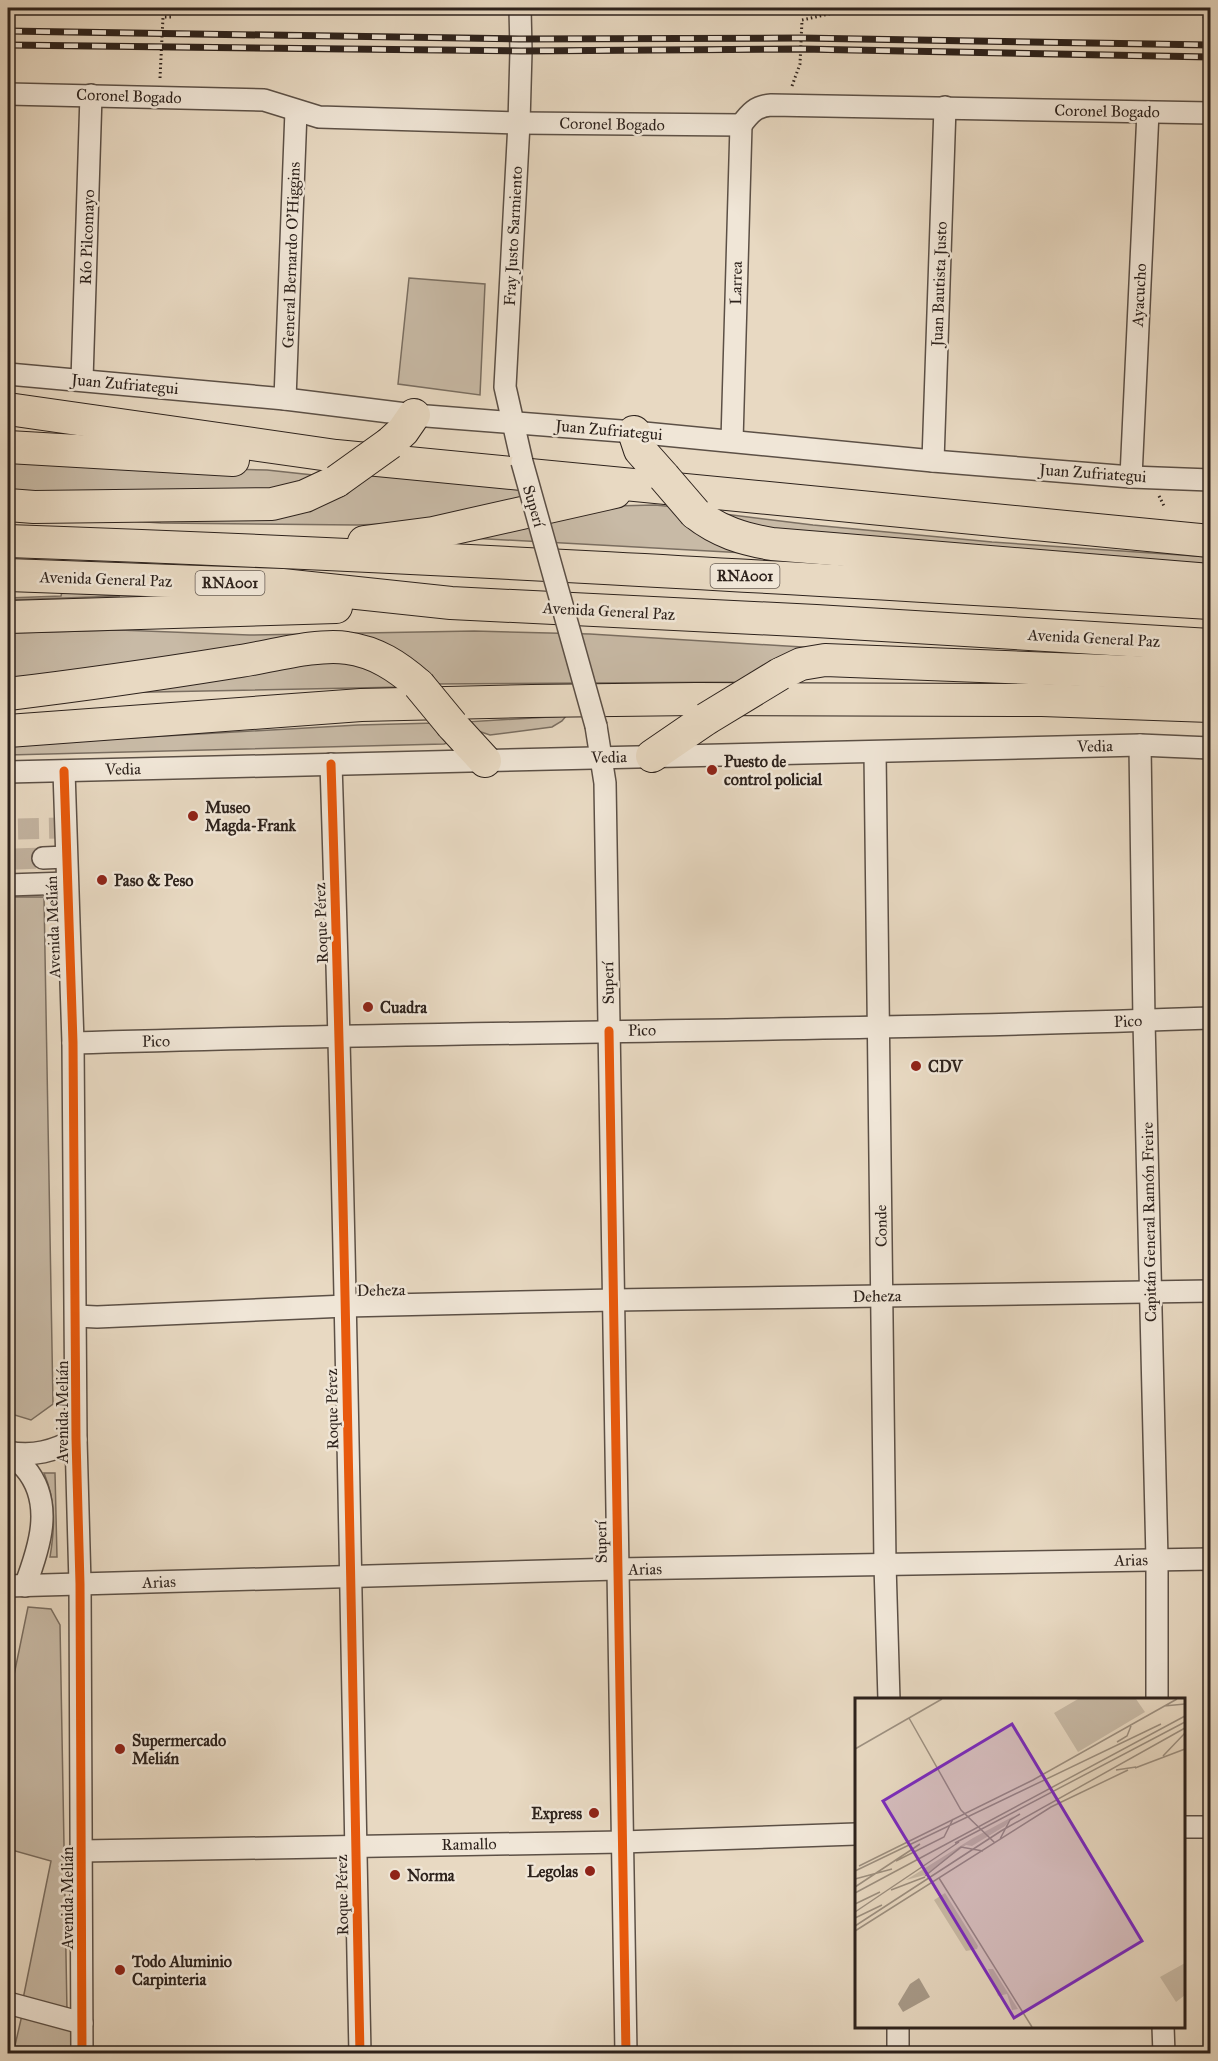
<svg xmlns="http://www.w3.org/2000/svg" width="1218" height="2061" font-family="'IM FELL Great Primer',serif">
  <rect width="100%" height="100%" fill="#e8d9c2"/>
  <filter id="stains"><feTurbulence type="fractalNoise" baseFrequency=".00333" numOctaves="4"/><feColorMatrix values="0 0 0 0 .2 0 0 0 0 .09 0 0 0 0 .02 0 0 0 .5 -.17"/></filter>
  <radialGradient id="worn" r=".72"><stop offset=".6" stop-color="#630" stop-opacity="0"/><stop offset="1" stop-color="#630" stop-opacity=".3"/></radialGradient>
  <!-- green -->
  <g fill="#c8baa6" stroke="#7a6e61" stroke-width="1.5">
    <polygon points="409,278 485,284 480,395 398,384"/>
    <polygon points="8,463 267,470 322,476 292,489 8,493"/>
    <polygon points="360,474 550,491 437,522 357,525 161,523 70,517 132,515"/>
    <polygon points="655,505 675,507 765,554 469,538 614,506"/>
    <polygon points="716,513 813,525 992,542 1210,557 1210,570 744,526"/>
    <polygon points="62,592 120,596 8,600 8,598 61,596"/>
    <polygon points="119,630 249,635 474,631 590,634 851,650 746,682 430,684 406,658 8,682 8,633"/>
    <polygon points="347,659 404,687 102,693"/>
    <polygon points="566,716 562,721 552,727 490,735 478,731 465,722"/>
    <polygon points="436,723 447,743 444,744 8,755 8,745 358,725"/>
    <polygon points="8,897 44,897 53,1404 31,1420 8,1413"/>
    <path d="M44 1473H55L57 1557H50C55 1527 56 1502 44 1473Z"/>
    <polygon points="28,1607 51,1609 60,1625 67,2011 23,1999 51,1861 8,1849 8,1704"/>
    <polygon points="22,2015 72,2028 72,2053 13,2054"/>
  </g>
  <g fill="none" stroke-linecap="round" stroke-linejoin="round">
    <!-- minor-tunnel -->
    <g stroke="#c3b4a1" stroke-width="21" stroke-dasharray="21 10" stroke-linecap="butt">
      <polyline points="18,829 65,828"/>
      <polyline points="15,859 43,858"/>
    </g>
    <!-- minor casing -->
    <g stroke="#5c5046" stroke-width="24">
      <g id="minor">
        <polyline points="520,8 521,51 519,123 505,387 522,462"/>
        <polyline points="8,94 264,100 319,117 519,123 741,125"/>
        <path d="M741 125C750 113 756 106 771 105L1210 113"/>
        <polyline points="8,374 285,399 414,415 634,432 933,461 1131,477 1210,480"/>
        <polyline points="82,380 91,95"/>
        <polyline points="285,399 296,111"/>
        <polyline points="732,441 741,125"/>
        <polyline points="933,461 945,107"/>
        <polyline points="1131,477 1148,112"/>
        <polyline points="596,726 605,783 626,2054"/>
        <polyline points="1140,745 1144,1021 1157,1559 1157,1700"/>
        <polyline points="875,752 885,1564 889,1700"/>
        <path d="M331 764C345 1194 351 1624 360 2054"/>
        <polyline points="64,771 73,1043 76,1439 80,1584 82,2054"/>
        <polyline points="8,772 1140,745 1210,748"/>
        <polyline points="43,858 66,857"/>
        <polyline points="8,885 67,883"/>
        <path d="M73 1043C452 1031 831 1032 1210 1018"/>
        <polyline points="76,1316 97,1317 346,1306 614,1300 1210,1291"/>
        <path d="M8 1452C33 1457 54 1451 76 1439"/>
        <path d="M8 1453C13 1458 20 1463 25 1468 55 1503 39 1549 25 1586"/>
        <polyline points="8,1586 617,1569 1210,1559"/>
        <polyline points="1184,1827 1210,1827"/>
        <polyline points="82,1851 622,1842 856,1834"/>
        <polyline points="8,2003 82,2023"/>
        <polyline points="898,2026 898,2054"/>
        <polyline points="1163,2026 1164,2054"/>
      </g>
    </g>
    <!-- highway casing -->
    <g stroke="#2d221c" stroke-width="34">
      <g id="highway">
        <polyline points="8,409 336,456 1210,541"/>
        <polyline points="634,432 640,450 664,477"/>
        <polyline points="390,443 403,431 414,415"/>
        <polyline points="8,447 233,460"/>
        <polyline points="8,505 34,507 272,504 305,496 337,481"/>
        <path d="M695 513C719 532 743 539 772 544L1210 580"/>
        <path d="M8 541C409 555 810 579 1210 603"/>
        <polyline points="364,542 433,533 615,492"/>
        <polyline points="8,575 282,585 451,603 816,621 1210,645"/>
        <polyline points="8,617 336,607"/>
        <polyline points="780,674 801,664 825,660 1210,675"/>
        <path d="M8 694C83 685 159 674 234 662 265 658 317 643 347 648 376 652 397 666 419 685"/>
        <polyline points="452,725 485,761"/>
        <polyline points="8,731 361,705 532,701 696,699 1042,700 1210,706"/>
        <polyline points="652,756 706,719"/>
      </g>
    </g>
    <!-- path -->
    <g stroke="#2d221c" stroke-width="3" stroke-dasharray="1.5 3" stroke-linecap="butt">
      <polyline points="1201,8 1210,34"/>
      <polyline points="160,78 163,17 171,17 172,8"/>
      <polyline points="792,86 800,64 802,20 842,11 848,8"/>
      <polyline points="1159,496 1164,506"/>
    </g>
    <!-- minor -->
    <use href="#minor" stroke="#f0e6d7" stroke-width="21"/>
    <!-- highway -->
    <use href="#highway" stroke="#e8d9c2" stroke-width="32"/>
    <!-- rail casing -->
    <g stroke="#2d221c" stroke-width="7">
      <g id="rail">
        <polyline points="8,31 519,39 801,38 1210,45"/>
        <polyline points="8,45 521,51 802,49 1210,57"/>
      </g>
    </g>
    <!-- rail -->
    <use href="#rail" stroke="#f0e6d7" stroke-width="4.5" stroke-dasharray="14" stroke-linecap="butt"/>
    <!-- minor-bridge casing -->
    <g stroke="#5c5046" stroke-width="24" stroke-linecap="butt">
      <polyline id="minor-bridge" points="522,462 596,726"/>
    </g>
    <!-- highway-bridge casing -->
    <g stroke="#2d221c" stroke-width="34" stroke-linecap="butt">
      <g id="highway-bridge">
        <polyline points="664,477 695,513"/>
        <polyline points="337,481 390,443"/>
        <polyline points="419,685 452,725"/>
        <polyline points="706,719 780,674"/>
      </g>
    </g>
    <!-- path-bridge -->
    <polyline stroke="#2d221c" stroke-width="3" stroke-dasharray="1.5 3" stroke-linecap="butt" points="1209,88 1210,45"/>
    <!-- minor-bridge -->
    <use href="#minor-bridge" stroke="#f0e6d7" stroke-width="21"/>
    <!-- highway-bridge -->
    <use href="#highway-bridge" stroke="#e8d9c2" stroke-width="32"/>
    <!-- cycleway casing -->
    <g stroke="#f0e6d7" stroke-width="13">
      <g id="cycleway">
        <path d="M331 764C345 1194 351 1624 360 2054"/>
        <polyline points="64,771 73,1043 76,1439 80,1584 82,2054"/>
        <polyline points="609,1031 626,2054"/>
      </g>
    </g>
    <!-- cycleway -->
    <use href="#cycleway" stroke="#e8590c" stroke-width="9"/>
  </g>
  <!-- markers -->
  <g fill="#8f2418" stroke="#f0e6d7" stroke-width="2">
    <circle cx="712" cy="770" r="6"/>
    <circle cx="193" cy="816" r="6"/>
    <circle cx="102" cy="880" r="6"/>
    <circle cx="368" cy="1007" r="6"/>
    <circle cx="916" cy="1066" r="6"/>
    <circle cx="120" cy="1749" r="6"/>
    <circle cx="594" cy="1813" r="6"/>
    <circle cx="590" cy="1871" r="6"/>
    <circle cx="395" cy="1875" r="6"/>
    <circle cx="120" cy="1970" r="6"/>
  </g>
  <g text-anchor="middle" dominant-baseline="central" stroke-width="5" stroke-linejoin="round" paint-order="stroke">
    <!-- shield labels -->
    <g fill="#f0e6d7" stroke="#685d54" stroke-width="1.5">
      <rect x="710.5" y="564" width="69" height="24" rx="4.5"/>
      <rect x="195.5" y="571" width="69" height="24" rx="4.5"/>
    </g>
    <g font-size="15" font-weight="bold" fill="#2d221c">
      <text x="745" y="576">RNA001</text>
      <text x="230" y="583">RNA001</text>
    </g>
    <!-- street labels -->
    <g font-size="16" fill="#2d221c" stroke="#f0e6d7">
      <text transform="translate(129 96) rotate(2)">Coronel Bogado</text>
      <text transform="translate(1107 111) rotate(1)">Coronel Bogado</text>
      <text transform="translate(612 124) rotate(1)">Coronel Bogado</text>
      <text transform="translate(513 236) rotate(-87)">Fray Justo Sarmiento</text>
      <text transform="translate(87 237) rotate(-88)">Río Pilcomayo</text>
      <text transform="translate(291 255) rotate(-88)">General Bernardo O'Higgins</text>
      <text transform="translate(736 283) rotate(-89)">Larrea</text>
      <text transform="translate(939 284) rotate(-88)">Juan Bautista Justo</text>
      <text transform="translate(1139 295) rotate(-87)">Ayacucho</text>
      <text transform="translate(125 384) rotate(5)">Juan Zufriategui</text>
      <text transform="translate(609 430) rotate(5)">Juan Zufriategui</text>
      <text transform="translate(1093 473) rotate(4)">Juan Zufriategui</text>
      <text transform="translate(534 506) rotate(74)">Superí</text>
      <text transform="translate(106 579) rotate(2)">Avenida General Paz</text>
      <text transform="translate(609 611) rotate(3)">Avenida General Paz</text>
      <text transform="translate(1094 638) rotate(3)">Avenida General Paz</text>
      <text transform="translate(1095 746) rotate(-1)">Vedia</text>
      <text transform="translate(609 757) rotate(-1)">Vedia</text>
      <text transform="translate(123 769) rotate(-1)">Vedia</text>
      <text transform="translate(321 923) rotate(-92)">Roque Pérez</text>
      <text transform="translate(53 927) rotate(-92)">Avenida Melián</text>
      <text transform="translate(608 983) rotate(-91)">Superí</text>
      <text transform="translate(1128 1021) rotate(-2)">Pico</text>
      <text transform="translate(642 1030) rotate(-1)">Pico</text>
      <text transform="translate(156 1041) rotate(-1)">Pico</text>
      <text transform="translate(1149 1222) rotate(-91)">Capitán General Ramón Freire</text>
      <text transform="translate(881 1226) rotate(-91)">Conde</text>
      <text transform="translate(381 1290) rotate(-1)">Deheza</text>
      <text transform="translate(877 1296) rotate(-1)">Deheza</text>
      <text transform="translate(332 1409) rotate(-91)">Roque Pérez</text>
      <text transform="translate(62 1412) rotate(-90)">Avenida Melián</text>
      <text transform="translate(601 1542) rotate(-91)">Superí</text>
      <text transform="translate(1131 1560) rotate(-1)">Arias</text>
      <text transform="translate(645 1569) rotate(-1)">Arias</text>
      <text transform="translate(159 1582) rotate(-2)">Arias</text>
      <text transform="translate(469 1844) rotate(-1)">Ramallo</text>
      <text transform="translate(342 1895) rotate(-91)">Roque Pérez</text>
      <text transform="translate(67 1898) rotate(-90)">Avenida Melián</text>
    </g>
    <!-- poi labels -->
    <g font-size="16" font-weight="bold" fill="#2d221c" stroke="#f0e6d7" text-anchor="start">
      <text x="724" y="761">Puesto de<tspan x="724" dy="18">control policial</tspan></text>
      <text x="205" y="807">Museo<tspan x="205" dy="18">Magda-Frank</tspan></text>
      <text x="114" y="880">Paso &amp; Peso</text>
      <text x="380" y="1007">Cuadra</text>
      <text x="928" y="1066">CDV</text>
      <text x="132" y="1740">Supermercado<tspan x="132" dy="18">Melián</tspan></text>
      <text x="582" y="1813" text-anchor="end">Express</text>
      <text x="578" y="1871" text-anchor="end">Legolas</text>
      <text x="407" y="1875">Norma</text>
      <text x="132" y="1961">Todo Aluminio<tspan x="132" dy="18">Carpinteria</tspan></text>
    </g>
  </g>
  <!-- overview -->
  <g transform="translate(855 1698)">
    <rect width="330" height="330" fill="#e8d9c2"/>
    <path d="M223 1H281L290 14 223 54 199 15ZM159 118 150 128 117 148 111 147 70 177 51 182 118 140ZM90 195 123 248 122 251 111 253 79 202ZM330 265V297L321 304 305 279ZM133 271H138L163 311 157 312 152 296 143 298Z" fill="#c8baa6"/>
    <path d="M64 280 75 299 48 314 43 306 55 286Z" fill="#a89b8a"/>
    <path fill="none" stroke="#9d9080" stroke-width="1.5" d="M309 8 330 6M54 20 106 112 140 145M262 44 272 38 276 28M0 51 87 1M308 58 330 35M280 70 330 51M261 72 281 69M145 141 155 122 165 116M100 145 330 24M41 163 89 139 98 121M4 168 178 82 322 1M0 173 306 26M70 178 106 149 128 153M84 180 177 329M0 181 37 171M0 189 65 146M36 192 70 179M0 195 330 18M0 206 25 194M0 214 104 144M0 220 27 207M0 228 146 133 330 30M0 233 196 109 273 72"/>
    <path fill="#7b2cbf" fill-opacity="0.15" stroke="#7b2cbf" stroke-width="3" d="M157 26 287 243 159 320 28 103Z"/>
    <rect width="330" height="330" fill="none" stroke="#2d221c" stroke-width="3"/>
  </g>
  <!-- margin -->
  <rect width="1218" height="2061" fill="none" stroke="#e8d9c2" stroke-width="30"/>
  <rect x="9" y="9" width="1200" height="2043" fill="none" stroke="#2d221c" stroke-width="3"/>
  <rect x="15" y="15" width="1188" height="2031" fill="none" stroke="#2d221c" stroke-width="1.5"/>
  <rect width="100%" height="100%" filter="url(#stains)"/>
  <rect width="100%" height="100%" fill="url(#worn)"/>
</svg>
